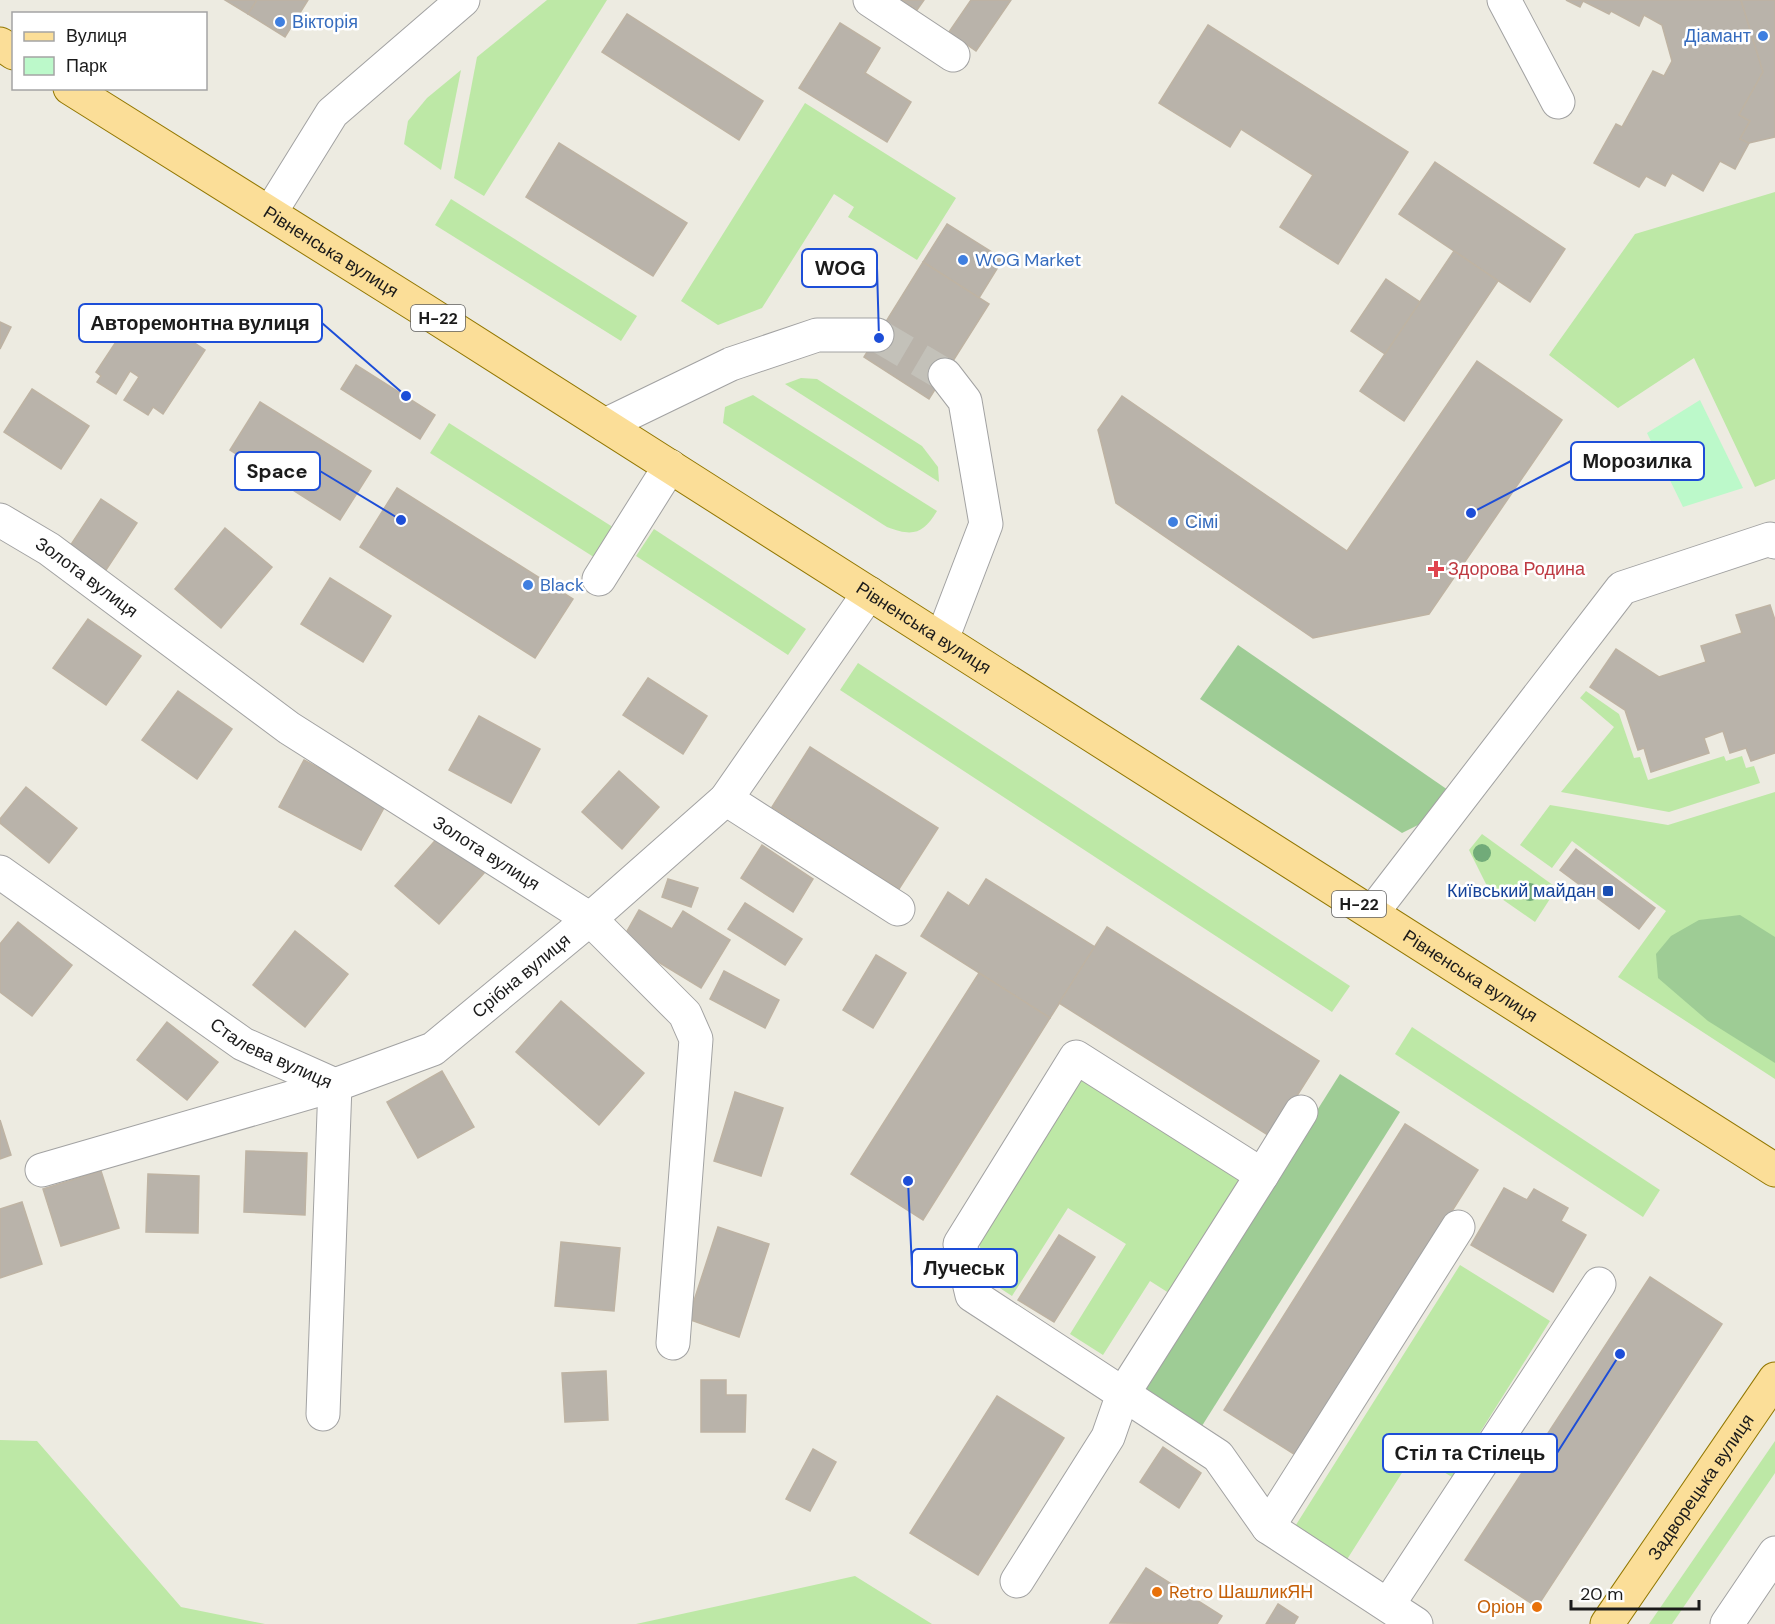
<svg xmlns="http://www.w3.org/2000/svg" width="1775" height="1624" font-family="'DM Sans',sans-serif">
  <rect width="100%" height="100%" fill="#edebe1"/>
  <!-- grass -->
  <g fill="#bde8a6">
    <polygon points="547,0 607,0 484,196 454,178 477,57"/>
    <polygon points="461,70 441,170 404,144 408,121 427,98"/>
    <polygon points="805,103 956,198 917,260 848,217 854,207 834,194 762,308 718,325 681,301"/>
    <polygon points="1775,192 1775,479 1755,487 1694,358 1618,408 1549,355 1635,234"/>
    <polygon points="451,199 637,316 621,341 435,225"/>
    <polygon points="801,378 817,379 922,446 938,467 939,482 785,384"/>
    <path d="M753 395 937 511C923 534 913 537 887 527L723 423 725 407Z"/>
    <polygon points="449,423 619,531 600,561 430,453"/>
    <polygon points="654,529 806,629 788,655 636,556"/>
    <polygon points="858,663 1350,986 1332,1012 840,690"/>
    <polygon points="1586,691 1619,714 1634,758 1640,757 1648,780 1724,756 1726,761 1742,756 1746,768 1754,766 1760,783 1669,812 1561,792 1614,727 1580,698"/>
    <polygon points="1775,792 1775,1079 1618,977 1666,911 1572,841 1552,868 1520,845 1550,805 1668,825"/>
    <polygon points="1482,834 1557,888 1535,922 1489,890 1469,850"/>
    <polygon points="1412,1027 1660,1190 1643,1217 1395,1054"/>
    <polygon points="1079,1076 1245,1180 1172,1295 1150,1281 1103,1355 1070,1334 1126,1244 1068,1208 1012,1296 986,1279 978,1236"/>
    <polygon points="1460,1265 1550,1321 1452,1477 1414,1454 1346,1561 1294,1528"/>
    <polygon points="0,1440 37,1441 181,1607 265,1624 0,1624"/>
    <polygon points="1775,1441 1775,1473 1672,1624 1649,1624"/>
    <polygon points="855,1576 932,1624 636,1624"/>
  </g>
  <!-- forest -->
  <g fill="#9ecc95">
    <polygon points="1238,645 1448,790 1422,823 1402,833 1200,699"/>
    <polygon points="1740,915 1775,937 1775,1063 1708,1021 1658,978 1656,954 1671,936 1699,920"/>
    <polygon points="1340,1074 1400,1112 1200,1429 1140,1391"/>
  </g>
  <!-- park -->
  <polygon fill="#bcf9ca" points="1700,400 1743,488 1683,507 1647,433"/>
  <!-- building -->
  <g fill="#b9b3aa" stroke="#beb3a3" stroke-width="1.5">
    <polygon points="225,0 257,0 248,14"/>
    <polygon points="257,0 308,0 285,37 248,14"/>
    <polygon points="902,0 924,0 917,10"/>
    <polygon points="971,0 1011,0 976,51 949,32"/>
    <polygon points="1566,0 1741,0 1763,72 1739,115 1750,121 1740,139 1749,143 1735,169 1720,161 1703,191 1672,173 1665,186 1646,176 1639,187 1594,163 1616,124 1622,127 1653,71 1664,76 1672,61 1662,25 1644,15 1639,26 1611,11 1609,14 1583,1 1580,7"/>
    <polygon points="1741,0 1775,0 1775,137 1749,143 1740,139 1750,121 1739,115 1763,72"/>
    <polygon points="627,14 763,101 739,140 602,52"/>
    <polygon points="840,23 880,48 865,73 911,102 887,142 799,88"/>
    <polygon points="1208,25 1408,152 1338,264 1280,227 1313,175 1241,129 1230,147 1159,103"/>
    <polygon points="559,143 687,223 653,276 526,197"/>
    <polygon points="1435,162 1565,249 1530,302 1399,214"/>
    <polygon points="947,224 1003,259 979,298 923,262"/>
    <polygon points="1454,251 1498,281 1404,421 1360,391"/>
    <polygon points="923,262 989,304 929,399 864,357"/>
    <polygon points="1386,279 1420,302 1385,354 1351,331"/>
    <polygon points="133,316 151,327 157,318 205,350 163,414 153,407 148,415 124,400 139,377 130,371 116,394 97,382 101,376 96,372"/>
    <polygon points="0,322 11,327 0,349"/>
    <polygon points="1477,361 1562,420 1429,614 1313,638 1116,503 1098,430 1122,396 1347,551"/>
    <polygon points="356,365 435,415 420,439 341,389"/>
    <polygon points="32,389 89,426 61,469 4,432"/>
    <polygon points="260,402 371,471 340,520 230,450"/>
    <polygon points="397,488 573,599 535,658 360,547"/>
    <polygon points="101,499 137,523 106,570 70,546"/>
    <polygon points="225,528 272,567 221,628 175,589"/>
    <polygon points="330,578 391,616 363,662 301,624"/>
    <polygon points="1770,605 1775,620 1775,753 1751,761 1746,748 1730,753 1723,731 1704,738 1709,753 1651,772 1644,748 1638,750 1625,710 1590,687 1616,649 1659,677 1706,662 1701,646 1742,633 1736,615"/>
    <polygon points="88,619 141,656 106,705 53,668"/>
    <polygon points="648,678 707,716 683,754 623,715"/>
    <polygon points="178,691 232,729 197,779 142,740"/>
    <polygon points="479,716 540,749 511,803 449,770"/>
    <polygon points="810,747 938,828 899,889 772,807"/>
    <polygon points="304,760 386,804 361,850 279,807"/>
    <polygon points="619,771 659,807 622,849 582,812"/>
    <polygon points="26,787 77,828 49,863 0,823 0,819"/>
    <polygon points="440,835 484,873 439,924 395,886"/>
    <polygon points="762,845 813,879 793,912 741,878"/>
    <polygon points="1576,849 1655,908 1639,929 1560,870"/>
    <polygon points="668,879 698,888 691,907 662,897"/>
    <polygon points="986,879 1095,947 1050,1018 921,936 948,892 969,906"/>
    <polygon points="745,903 802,939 785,965 728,929"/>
    <polygon points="639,910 672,929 683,911 730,940 701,988 622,940"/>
    <polygon points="18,922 72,965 32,1016 0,992 0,944"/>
    <polygon points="1107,927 1319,1061 1271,1137 1059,1003"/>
    <polygon points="295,931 348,974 305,1027 253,985"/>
    <polygon points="876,955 906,973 873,1028 843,1010"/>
    <polygon points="724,971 779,1000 765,1028 710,999"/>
    <polygon points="979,973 1050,1018 923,1220 851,1174"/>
    <polygon points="561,1001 644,1073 599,1125 516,1052"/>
    <polygon points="167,1022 218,1062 187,1100 137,1060"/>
    <polygon points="442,1071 474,1127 418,1158 387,1102"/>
    <polygon points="735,1092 783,1108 761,1176 714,1161"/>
    <polygon points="0,1120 11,1155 0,1159"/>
    <polygon points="1405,1124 1478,1170 1297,1456 1224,1410"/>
    <polygon points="246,1151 307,1153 305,1215 244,1212"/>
    <polygon points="101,1171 119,1228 61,1246 43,1189"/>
    <polygon points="148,1174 199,1176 198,1233 146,1232"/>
    <polygon points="1504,1188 1527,1200 1534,1189 1568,1208 1561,1221 1586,1235 1553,1292 1471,1245"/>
    <polygon points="22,1202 42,1264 0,1278 0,1209"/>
    <polygon points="718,1227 769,1244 739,1337 688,1319"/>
    <polygon points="1059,1235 1095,1257 1054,1322 1018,1300"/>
    <polygon points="561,1242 620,1248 614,1311 555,1306"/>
    <polygon points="1650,1277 1722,1324 1537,1607 1465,1560"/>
    <polygon points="606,1371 608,1420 565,1422 562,1373"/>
    <polygon points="701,1380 726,1380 726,1395 746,1395 745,1432 701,1432"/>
    <polygon points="997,1396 1064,1438 978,1575 910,1533"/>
    <polygon points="1163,1447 1201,1473 1179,1508 1140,1482"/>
    <polygon points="813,1449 836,1462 810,1511 786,1499"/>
    <polygon points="1146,1568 1222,1616 1217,1624 1110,1623"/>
    <polygon points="1278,1604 1298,1617 1294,1624 1266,1624"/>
  </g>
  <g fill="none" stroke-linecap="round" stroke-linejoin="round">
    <!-- minor-tunnel -->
    <polyline stroke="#c3c1b9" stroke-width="33" stroke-dasharray="33 16" stroke-linecap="butt" points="877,335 945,375"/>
    <!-- minor casing -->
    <g stroke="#a2a2a2" stroke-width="35">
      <g id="minor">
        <polyline points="870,0 953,55"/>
        <polyline points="1504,0 1558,102"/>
        <polyline points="270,213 332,113 463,0"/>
        <polyline points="605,425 731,364 817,335 877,335"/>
        <path id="s1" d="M0 520 49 549 289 728 590 919 685 1014 696 1039 673 1343"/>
        <polyline points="599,579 670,466"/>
        <polyline points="942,639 986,524 965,401 945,375"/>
        <polyline points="726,799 898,909"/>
        <path id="s2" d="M0 872 243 1044 335 1085 323 1414"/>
        <polyline points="1372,913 1622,588 1770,539 1775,542"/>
        <path id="s3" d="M42 1170 335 1085 433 1049 590 919 726 799 869 593"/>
        <polyline points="1262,1175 1301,1112"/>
        <polyline points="1268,1527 1458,1227"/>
        <polyline points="1017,1581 1108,1437 1123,1394 1262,1175 1076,1057 960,1244 972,1295 1218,1456 1268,1527 1416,1624"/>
        <polyline points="1388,1605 1599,1284"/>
        <polyline points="1727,1624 1775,1553"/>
      </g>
    </g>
    <!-- major casing -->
    <g stroke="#927701" stroke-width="35">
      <g id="major">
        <polyline points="0,44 14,53"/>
        <path id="s4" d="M70 88 424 310 1775 1170"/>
        <path id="s5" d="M1607 1624 1775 1379"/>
      </g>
    </g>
    <!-- minor -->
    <use href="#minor" stroke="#fff" stroke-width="33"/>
    <!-- major -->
    <use href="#major" stroke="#fbde98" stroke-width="33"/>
  </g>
  <!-- trees -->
  <g fill="#71ab79">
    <circle cx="1482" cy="853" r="9"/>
    <circle cx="1530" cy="892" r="9"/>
  </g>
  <!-- markers -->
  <g fill="#3f7fe0" stroke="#fff" stroke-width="2">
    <circle cx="280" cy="22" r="6"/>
    <circle cx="1763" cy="36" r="6"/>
    <circle cx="963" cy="260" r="6"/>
    <circle cx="1173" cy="522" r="6"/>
    <circle cx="528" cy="585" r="6"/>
  </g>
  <path fill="#e0444e" stroke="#fff" stroke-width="2" d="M1433 560h6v6h6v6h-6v6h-6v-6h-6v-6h6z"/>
  <rect fill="#1a4fb4" stroke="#fff" stroke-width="2" x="1602" y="885" width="12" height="12" rx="3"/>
  <g fill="#e8710a" stroke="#fff" stroke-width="2">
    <circle cx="1157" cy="1592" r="6"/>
    <circle cx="1537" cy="1607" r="6"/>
  </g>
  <g text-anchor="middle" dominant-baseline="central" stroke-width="5" stroke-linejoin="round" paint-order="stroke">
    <!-- shield labels -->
    <g fill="#fff" stroke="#5f5f5f" stroke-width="1.5">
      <rect x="411" y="305" width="54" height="26" rx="4.5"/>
      <rect x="1332" y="891" width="54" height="26" rx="4.5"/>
    </g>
    <g font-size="16" font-weight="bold" fill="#1b1b1b">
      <text x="438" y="318">Н-22</text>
      <text x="1359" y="904">Н-22</text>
    </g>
    <!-- shop labels -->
    <g font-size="18" fill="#366cbe" stroke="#fff" text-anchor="start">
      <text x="292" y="22">Вікторія</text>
      <text x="1751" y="36" text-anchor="end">Діамант</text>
      <text x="975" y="260">WOG Market</text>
      <text x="1185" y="522">Сімі</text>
      <text x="540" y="585">Black</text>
    </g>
    <!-- street labels -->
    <g font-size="18" fill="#1b1b1b" stroke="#fff">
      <text stroke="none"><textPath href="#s4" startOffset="308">Рівненська вулиця</textPath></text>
      <text stroke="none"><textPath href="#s1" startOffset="104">Золота вулиця</textPath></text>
      <text stroke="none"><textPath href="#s4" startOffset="1010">Рівненська вулиця</textPath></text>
      <text stroke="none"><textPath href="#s1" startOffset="590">Золота вулиця</textPath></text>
      <text stroke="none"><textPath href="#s4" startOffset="1658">Рівненська вулиця</textPath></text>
      <text stroke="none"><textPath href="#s3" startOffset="524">Срібна вулиця</textPath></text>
      <text stroke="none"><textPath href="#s2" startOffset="327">Сталева вулиця</textPath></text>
      <text stroke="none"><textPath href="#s5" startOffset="166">Задворецька вулиця</textPath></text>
    </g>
    <!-- health labels -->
    <g font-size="18" fill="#be3a42" stroke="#fff" text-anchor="start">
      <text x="1448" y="569">Здорова Родина</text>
    </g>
    <!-- transit labels -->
    <g font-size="18" fill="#164399" stroke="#fff" text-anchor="end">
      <text x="1596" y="891">Київський майдан</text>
    </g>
    <!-- food labels -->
    <g font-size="18" fill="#c56008" stroke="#fff" text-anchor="start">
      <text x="1169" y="1592">Retro ШашликЯН</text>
      <text x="1525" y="1607" text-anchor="end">Оріон</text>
    </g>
  </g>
  <!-- callouts -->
  <path fill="none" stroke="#1d4ed8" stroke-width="2" d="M879 338L877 268M406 396L322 323M1471 513L1571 461M401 520L320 471M908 1181L912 1268M1620 1354L1557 1453"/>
  <g fill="#1d4ed8" stroke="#fff" stroke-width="2">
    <circle cx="879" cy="338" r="6"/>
    <circle cx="406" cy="396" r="6"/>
    <circle cx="1471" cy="513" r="6"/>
    <circle cx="401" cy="520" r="6"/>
    <circle cx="908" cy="1181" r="6"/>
    <circle cx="1620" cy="1354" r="6"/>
  </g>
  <g fill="#fff" stroke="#1d4ed8" stroke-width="2">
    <rect x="802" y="249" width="75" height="38" rx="6"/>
    <rect x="79" y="304" width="243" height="38" rx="6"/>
    <rect x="1571" y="442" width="133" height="38" rx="6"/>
    <rect x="235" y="452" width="85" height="38" rx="6"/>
    <rect x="912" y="1249" width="105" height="38" rx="6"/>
    <rect x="1383" y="1434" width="174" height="38" rx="6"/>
  </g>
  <g font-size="20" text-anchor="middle" font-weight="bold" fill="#1b1b1b">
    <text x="840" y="275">WOG</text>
    <text x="200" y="330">Авторемонтна вулиця</text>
    <text x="1637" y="468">Морозилка</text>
    <text x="277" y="478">Space</text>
    <text x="964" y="1275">Лучеськ</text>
    <text x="1470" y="1460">Стіл та Стілець</text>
  </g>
  <!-- legend -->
  <rect x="12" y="12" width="195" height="78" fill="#ffffff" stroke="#a4a4a4" stroke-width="1.5"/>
  <rect x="24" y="32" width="30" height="9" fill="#fbde98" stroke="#a4a4a4" stroke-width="1.5"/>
  <text x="66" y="42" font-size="18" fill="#1b1b1b">Вулиця</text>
  <rect x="24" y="57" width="30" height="18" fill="#bcf9ca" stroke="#a4a4a4" stroke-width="1.5"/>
  <text x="66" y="72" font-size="18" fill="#1b1b1b">Парк</text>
  <!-- scale -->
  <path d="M1571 1600v9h128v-9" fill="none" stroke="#1b1b1b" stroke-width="3"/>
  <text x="1580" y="1600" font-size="18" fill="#1b1b1b" stroke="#ffffff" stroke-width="4.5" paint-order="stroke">20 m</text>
</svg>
